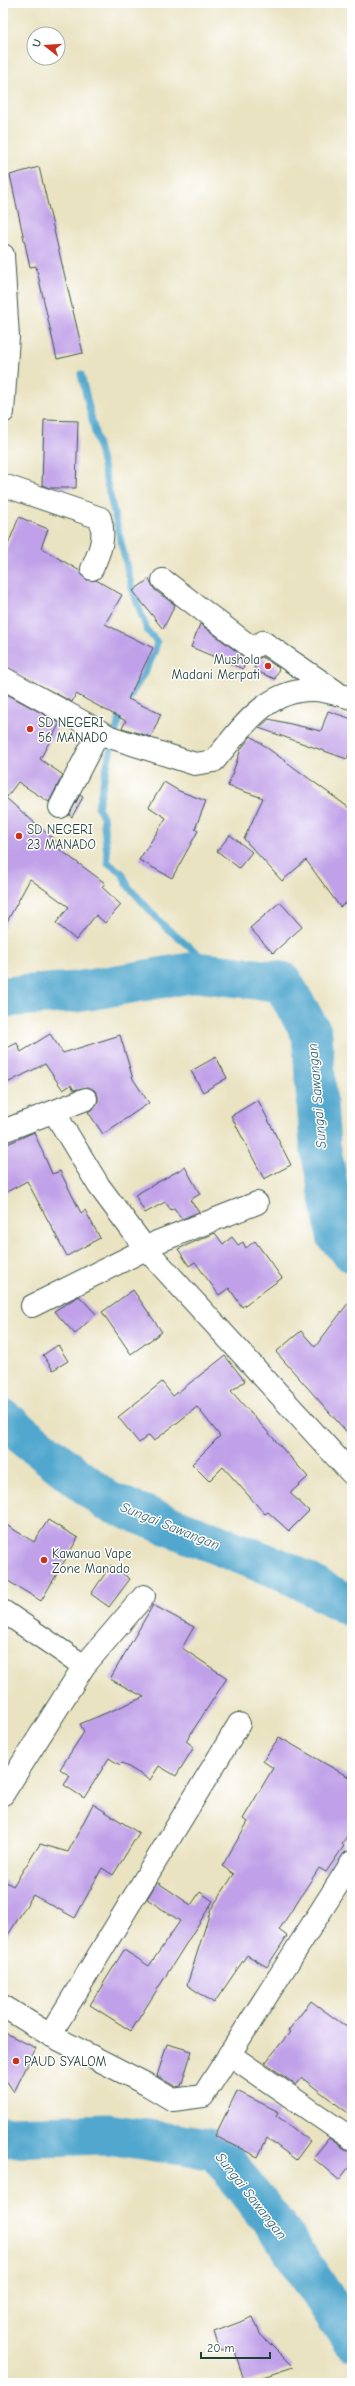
<svg xmlns="http://www.w3.org/2000/svg" width="355" height="2386" font-family="'Comic Neue',sans-serif">
  <rect width="100%" height="100%" fill="#fff"/>
  <filter id="ink" filterUnits="userSpaceOnUse"><feTurbulence type="fractalNoise" baseFrequency=".025" numOctaves="2"/><feDisplacementMap in="SourceGraphic" scale="8" xChannelSelector="R" yChannelSelector="G"/><feConvolveMatrix kernelMatrix="1 2 1 2 8 2 1 2 1" color-interpolation-filters="sRGB"/></filter>
  <filter id="wash" filterUnits="userSpaceOnUse"><feTurbulence type="fractalNoise" baseFrequency=".012" numOctaves="4" result="noise"/><feDisplacementMap in="SourceGraphic" scale="16" xChannelSelector="R" yChannelSelector="G"/><feGaussianBlur stdDeviation="0.9" result="paint"/><feColorMatrix in="noise" values="0 0 0 0 0 0 0 0 0 0 0 0 0 0 0 0 0 1.4 0 .05"/><feComposite in="paint" operator="in"/></filter>
  <g filter="url(#wash)">
    <rect width="100%" height="100%" fill="#eae3c2"/>
    <g fill="none" stroke-linecap="round" stroke-linejoin="round">
      <!-- stream -->
      <path stroke="#51a7ce" stroke-width="7" d="M81 374 132 588 147 630 157 642C153 665 136 683 126 704 111 736 106 773 98 807L103 817 108 863 122 873 128 886 164 926 225 976"/>
      <!-- river -->
      <g stroke="#51a7ce" stroke-width="41">
        <polyline points="3,997 76,992 196,972 282,982 312,1034 320,1145 337,1236 352,1252"/>
        <polyline points="3,1419 107,1501 287,1572 352,1607"/>
        <polyline points="3,2137 108,2134 216,2150 282,2234 352,2340"/>
      </g>
    </g>
    <g id="blocks">
      <!-- building -->
      <g fill="#c0a0e8">
        <polygon points="39,167 83,353 57,359 36,266 30,267 10,175"/>
        <polygon points="44,420 78,421 76,488 49,488 42,485"/>
        <polygon points="19,517 48,529 41,548 80,571 87,580 96,580 122,595 105,624 153,648 128,699 161,714 151,737 122,728 126,721 76,694 72,702 3,666 3,557"/>
        <polygon points="149,579 155,590 175,605 163,629 133,591"/>
        <polygon points="200,624 247,659 243,669 191,647"/>
        <polygon points="262,657 279,668 275,679 254,670 257,659"/>
        <polygon points="3,692 60,723 40,759 63,775 49,802 18,782 6,798 57,842 55,846 105,883 102,887 121,905 105,923 96,915 76,940 56,923 69,907 30,879 3,929"/>
        <polygon points="328,711 352,719 352,744 347,759 259,728 269,719 321,731"/>
        <polygon points="251,736 352,810 352,899 340,907 306,860 282,881 244,839 263,798 228,786 241,749"/>
        <polygon points="164,782 179,791 206,801 195,829 198,831 172,878 139,860 166,818 149,807"/>
        <polygon points="80,795 83,797 72,817 69,815"/>
        <polygon points="230,835 252,852 239,868 217,851"/>
        <polygon points="280,902 302,927 273,953 250,928"/>
        <polygon points="50,1034 63,1053 120,1035 133,1079 149,1103 103,1134 88,1112 95,1107 98,1101 98,1095 94,1090 88,1087 74,1090 71,1085 63,1090 45,1064 3,1085 3,1050 17,1043 21,1052"/>
        <polygon points="216,1057 227,1078 203,1092 191,1071"/>
        <polygon points="258,1100 291,1165 264,1179 231,1116"/>
        <polygon points="34,1132 52,1174 60,1171 81,1213 85,1210 100,1238 67,1256 27,1181 3,1194 3,1146"/>
        <polygon points="185,1167 200,1194 190,1200 199,1212 182,1219 174,1208 171,1210 165,1202 145,1213 135,1195"/>
        <polygon points="215,1233 223,1244 232,1237 238,1245 243,1242 246,1248 255,1241 282,1278 242,1307 229,1288 219,1295 195,1262 189,1266 178,1249"/>
        <polygon points="133,1290 162,1332 131,1354 102,1312"/>
        <polygon points="79,1296 96,1314 75,1334 54,1311"/>
        <polygon points="352,1298 352,1438 276,1352 301,1331 315,1347"/>
        <polygon points="58,1345 68,1361 53,1370 43,1355"/>
        <polygon points="225,1356 245,1381 231,1391 308,1477 290,1493 309,1511 289,1531 268,1512 265,1514 223,1467 209,1481 192,1464 220,1436 197,1407 154,1441 149,1435 139,1443 118,1417 162,1382 173,1396"/>
        <polygon points="48,1520 78,1538 41,1601 3,1578 3,1523 34,1542"/>
        <polygon points="111,1565 130,1579 109,1607 91,1594"/>
        <polygon points="153,1605 194,1627 182,1648 227,1678 186,1741 194,1747 176,1776 159,1766 150,1780 122,1763 120,1765 109,1758 84,1798 64,1785 70,1776 60,1769 84,1732 80,1724 144,1697 110,1679"/>
        <polygon points="279,1737 352,1779 352,1828 342,1844 344,1846 326,1872 319,1868 279,1930 287,1936 267,1967 247,1955 214,2003 187,1985 211,1909 234,1874 222,1866 248,1822 243,1819 273,1768 263,1761"/>
        <polygon points="93,1804 139,1833 113,1875 102,1868 75,1918 33,1895 3,1943 3,1880 13,1886 40,1844 68,1852"/>
        <polygon points="157,1882 191,1905 200,1892 213,1901 131,2031 90,2005 124,1950 149,1966 180,1921 147,1899"/>
        <polygon points="311,2001 352,2031 352,2116 302,2078 296,2085 265,2063 290,2032 288,2031"/>
        <polygon points="3,2032 36,2048 14,2092 3,2076"/>
        <polygon points="167,2044 192,2051 181,2086 176,2087 157,2076"/>
        <polygon points="237,2091 279,2112 277,2116 310,2141 296,2160 267,2138 258,2157 215,2136"/>
        <polygon points="329,2138 345,2149 352,2151 352,2163 339,2180 313,2158"/>
        <polygon points="253,2317 260,2334 293,2367 245,2383 233,2346 220,2351 214,2332"/>
      </g>
    </g>
  </g>
  <g filter="url(#ink)">
    <use href="#blocks" fill-opacity="0" stroke="#3d5649" stroke-width="1"/>
    <g fill="none" stroke-linecap="round" stroke-linejoin="round">
      <!-- minor casing -->
      <g stroke="#3d5649" stroke-width="24">
        <g id="minor">
          <path d="M3 485 100 518C106 537 100 551 92 569"/>
          <polyline points="163,580 252,648 263,642 335,691"/>
          <path d="M3 678 110 737 195 764 214 761C241 729 266 689 313 690 325 690 339 695 352 698"/>
          <polyline points="60,807 99,732"/>
          <polyline points="3,1131 86,1099"/>
          <polyline points="257,1203 157,1242 146,1249 352,1474"/>
          <polyline points="32,1306 146,1249 99,1186 54,1112"/>
          <polyline points="3,1611 84,1666"/>
          <polyline points="3,1794 84,1666 144,1596"/>
          <polyline points="3,2006 50,2035 146,2084 173,2100 203,2096 352,1862"/>
          <polyline points="50,2035 239,1724"/>
          <polyline points="229,2054 352,2139"/>
        </g>
      </g>
      <!-- tertiary casing -->
      <g stroke="#3d5649" stroke-width="24">
        <polyline id="tertiary" points="3,255 8,337 3,412"/>
      </g>
      <!-- minor -->
      <use href="#minor" stroke="#fff" stroke-width="22"/>
      <!-- tertiary -->
      <use href="#tertiary" stroke="#fff" stroke-width="22"/>
    </g>
  </g>
  <!-- markers -->
  <g fill="#c8321e" stroke="#fff" stroke-width="1.5">
    <circle cx="268" cy="666" r="4"/>
    <circle cx="30" cy="729" r="4"/>
    <circle cx="19" cy="836" r="4"/>
    <circle cx="44" cy="1560" r="4"/>
    <circle cx="16" cy="2061" r="4"/>
  </g>
  <g text-anchor="middle" dominant-baseline="central" stroke-width="3" stroke-linejoin="round" paint-order="stroke">
    <!-- poi labels -->
    <g font-size="13" fill="#1f3d34" stroke="#fff" text-anchor="start">
      <text x="260" y="659" text-anchor="end">Mushola<tspan x="260" dy="15">Madani Merpati</tspan></text>
      <text x="38" y="722">SD NEGERI<tspan x="38" dy="15">56 MANADO</tspan></text>
      <text x="27" y="829">SD NEGERI<tspan x="27" dy="15">23 MANADO</tspan></text>
      <text x="52" y="1553">Kawanua Vape<tspan x="52" dy="15">Zone Manado</tspan></text>
      <text x="24" y="2061">PAUD SYALOM</text>
    </g>
    <!-- water labels -->
    <g font-size="14" font-style="italic" fill="#30626a" stroke="#fff">
      <text transform="translate(317 1096) rotate(-95)">Sungai Sawangan</text>
      <text transform="translate(170 1526) rotate(22)">Sungai Sawangan</text>
      <text transform="translate(251 2196) rotate(52)">Sungai Sawangan</text>
    </g>
  </g>
  <!-- margin -->
  <rect width="355" height="2386" fill="none" stroke="#fff" stroke-width="16"/>
  <!-- north arrow -->
  <g transform="translate(46 46) rotate(287)"><circle r="19" fill="#ffffff" stroke="#a5b1ae"/>
  <path d="M0-3L7 15L0 10L-7 15Z" fill="#c8321e"/>
  <text y="-6" font-size="11" font-weight="bold" text-anchor="middle" fill="#1f3d34">U</text>
  </g>
  <!-- scale -->
  <path d="M201 2352v6h69v-6" fill="none" stroke="#1f3d34" stroke-width="2"/>
  <text x="207" y="2352" font-size="12" fill="#1f3d34" stroke="#ffffff" stroke-width="3" paint-order="stroke">20 m</text>
</svg>
